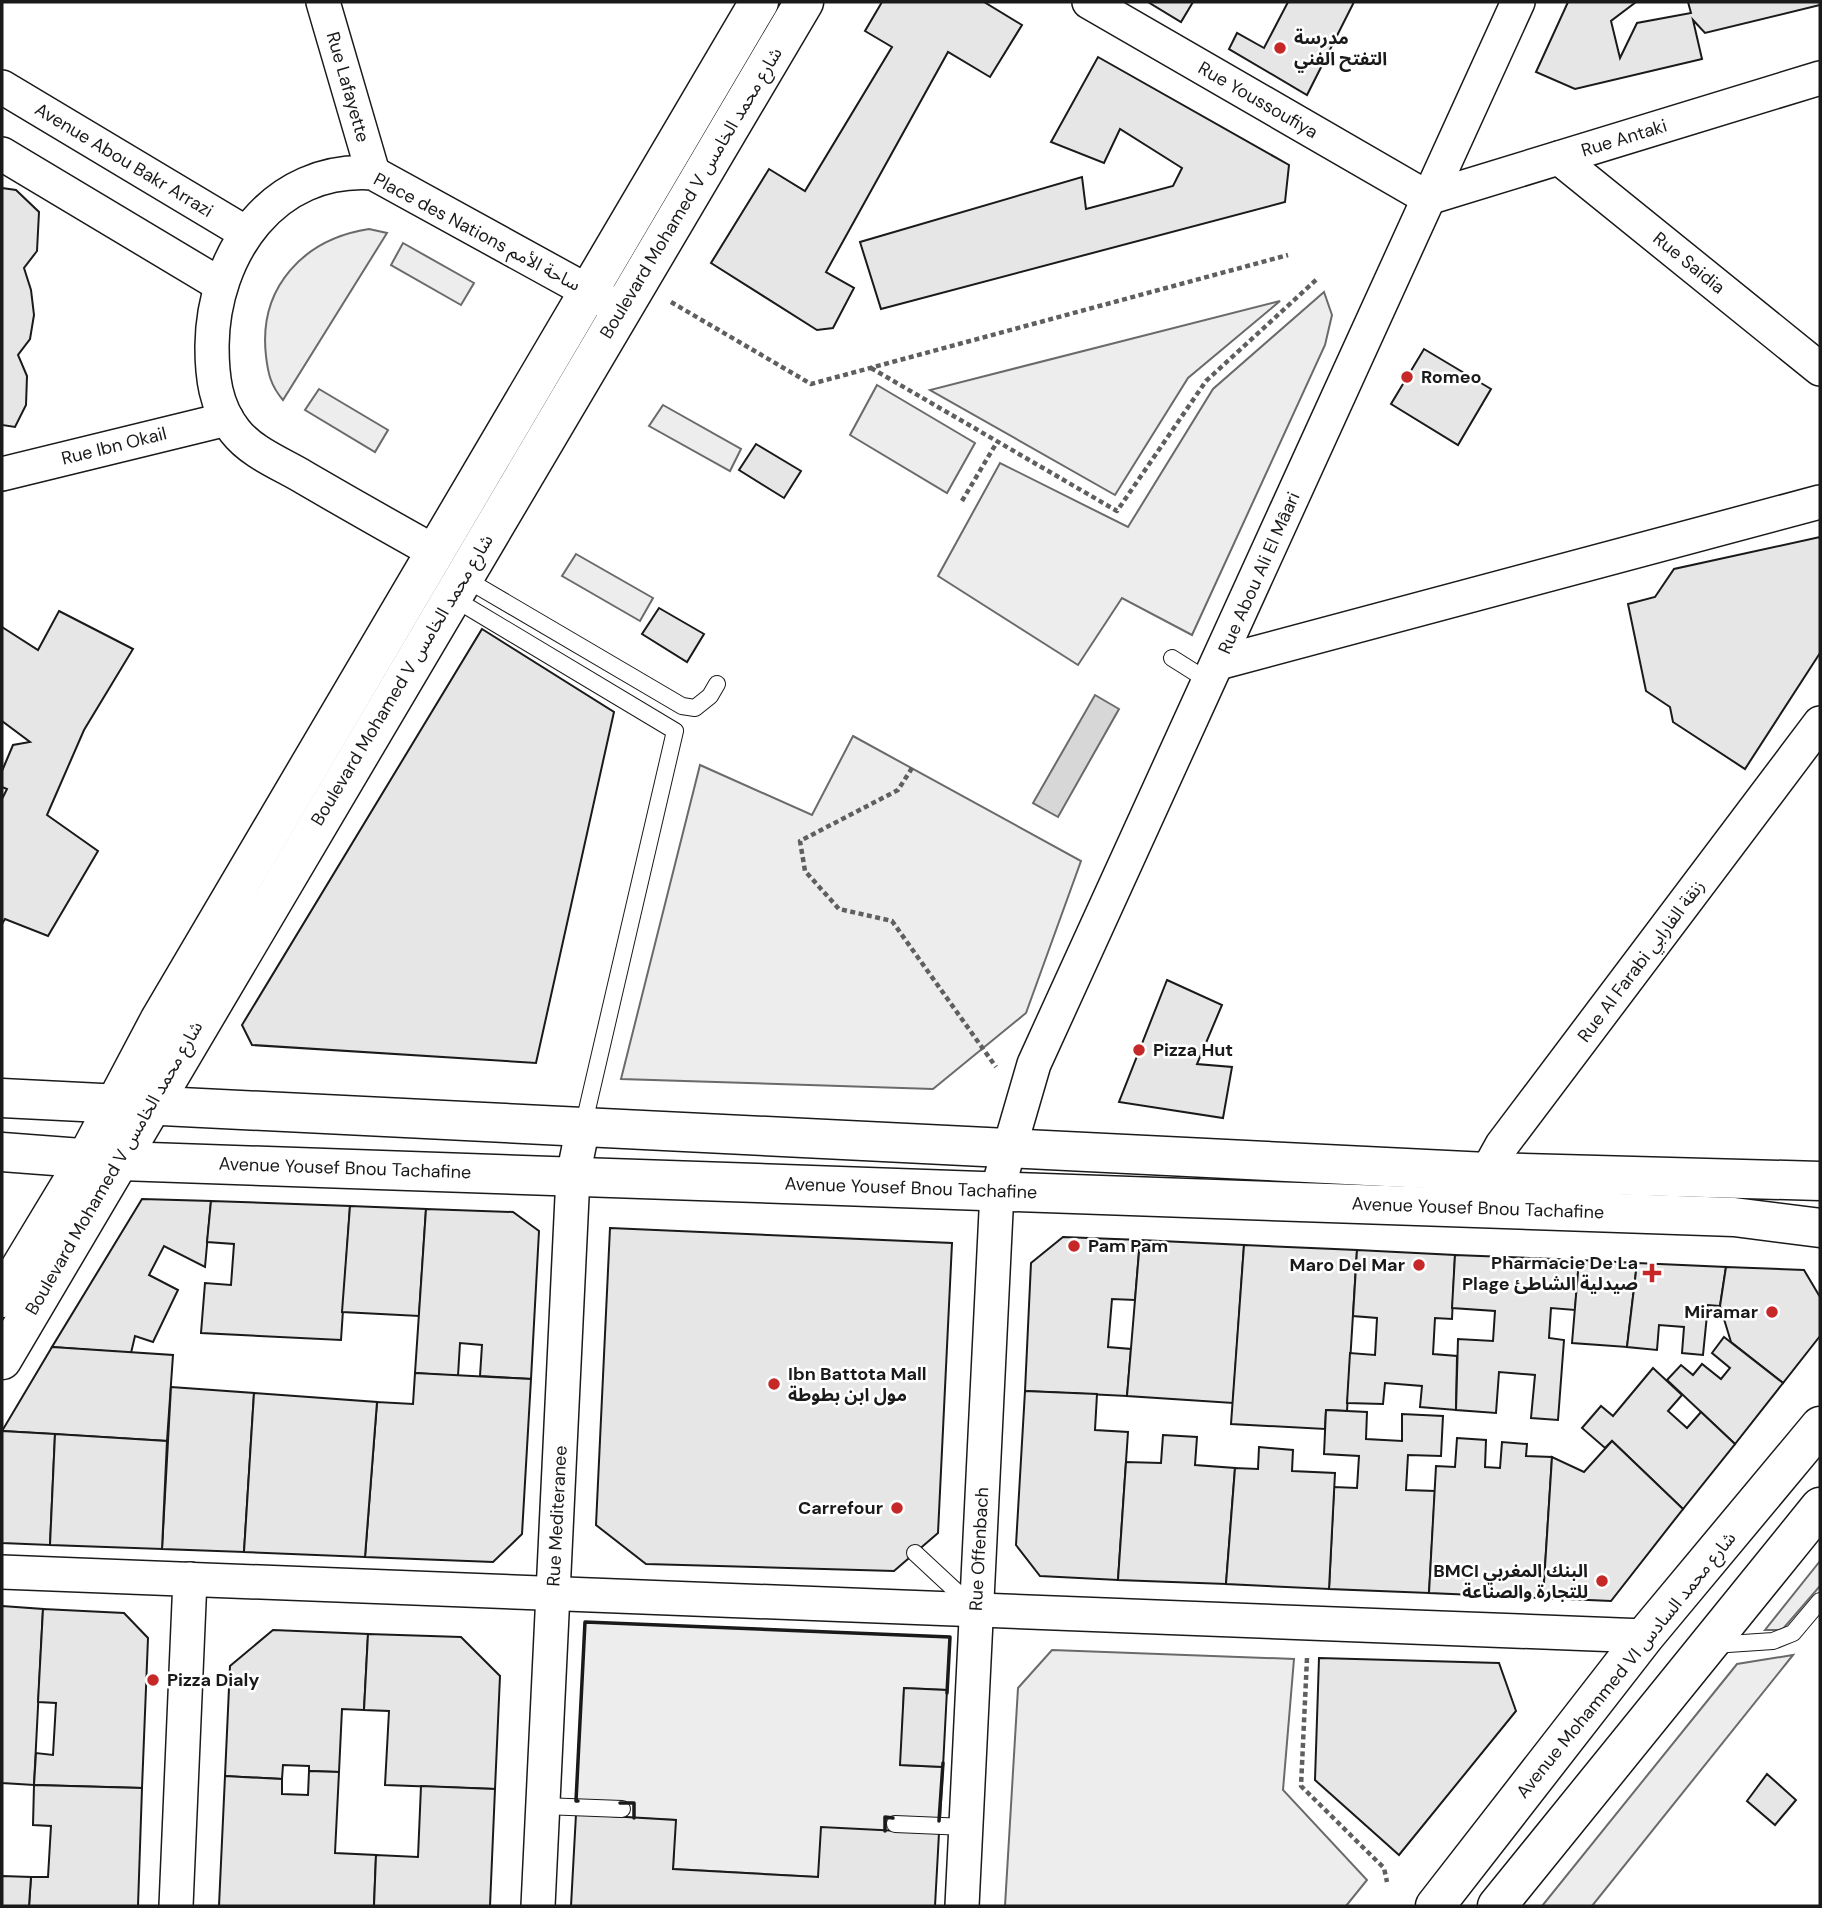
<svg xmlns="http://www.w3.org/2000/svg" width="1822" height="1908" font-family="'DM Sans','Noto Sans Arabic',sans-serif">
  <rect width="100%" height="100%" fill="#fff"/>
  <!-- green -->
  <g fill="#ededed" stroke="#6a6a6a" stroke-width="2">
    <path d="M369 229 387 233 283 400C271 386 268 374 266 356 258 287 304 239 369 229Z"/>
    <polygon points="403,243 474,283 461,305 391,265"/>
    <polygon points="1324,292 1332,315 1325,345 1192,635 1122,598 1078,665 938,576 1000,463 1128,527 1213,389"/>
    <polygon points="1280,301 1188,378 1115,495 930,390"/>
    <polygon points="877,385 975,443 947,493 850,435"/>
    <polygon points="319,389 388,430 375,452 305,410"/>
    <polygon points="663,405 741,449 730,471 649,426"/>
    <polygon points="576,554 653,598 640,621 562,576"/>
    <polygon points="853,736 1081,861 1026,1013 933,1089 621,1079 700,765 812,815"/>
    <polygon points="1820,1561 1820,1586 1782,1630 1765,1630"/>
    <polygon points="585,1622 950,1637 947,1690 904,1688 901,1765 943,1767 940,1821 886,1818 885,1831 818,1877 673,1869 675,1820 634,1818 634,1803 576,1801"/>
    <polygon points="1052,1650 1294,1659 1283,1790 1367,1880 1346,1906 1005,1906 1018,1688"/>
    <polygon points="1793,1655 1592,1906 1542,1906 1737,1664"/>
  </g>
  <!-- water -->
  <polygon fill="#d7d7d7" stroke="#6a6a6a" stroke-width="2" points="1095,695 1119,709 1058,817 1033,803"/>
  <!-- building -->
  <g fill="#e6e6e6" stroke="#1a1a1a" stroke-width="2">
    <polygon points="882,2 984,2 1022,25 990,77 948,52 826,272 854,288 833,328 817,330 711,263 769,169 805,191 892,47 865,31"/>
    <polygon points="1148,2 1193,2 1181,22"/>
    <polygon points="1288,2 1354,2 1307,95 1229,49 1237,33 1264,48"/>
    <polygon points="1568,2 1636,2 1611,21 1620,58 1637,23 1691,13 1688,2 1820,2 1820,5 1705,33 1693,20 1702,59 1575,89 1536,72"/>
    <polygon points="1098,57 1289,165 1285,202 881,309 860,242 1082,177 1086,209 1173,186 1182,168 1120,129 1104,163 1051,142"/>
    <polygon points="2,188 16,190 39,212 37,251 24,268 31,290 34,315 30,339 18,355 27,376 26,405 15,427 2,425"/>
    <polygon points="1424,349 1491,389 1458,445 1391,404"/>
    <polygon points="756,444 801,471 784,498 739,470"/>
    <polygon points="1820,537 1820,653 1745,769 1673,722 1670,707 1646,691 1628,604 1655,597 1674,569"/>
    <polygon points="659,608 704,634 687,662 642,634"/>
    <polygon points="59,611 133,649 84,730 47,815 98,851 48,936 5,919 2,924 2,799 7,789 2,787 2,771 13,745 30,742 2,721 2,627 38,650"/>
    <polygon points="482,629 614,712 536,1063 252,1045 242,1025"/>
    <polygon points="1167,980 1222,1005 1197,1064 1232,1067 1223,1118 1119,1102"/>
    <polygon points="142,1199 211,1201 205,1267 164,1246 149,1275 178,1290 153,1342 135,1336 131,1353 52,1347"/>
    <polygon points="211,1201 350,1206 341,1340 201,1333 205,1283 231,1285 234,1244 207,1242"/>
    <polygon points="350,1206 426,1209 419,1316 342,1312"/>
    <polygon points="426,1209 513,1212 539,1231 531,1379 480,1376 482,1345 460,1343 458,1376 415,1373"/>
    <polygon points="610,1228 952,1243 938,1533 894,1571 646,1564 596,1525"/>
    <polygon points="1063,1237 1140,1240 1135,1300 1112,1299 1108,1347 1131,1349 1127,1396 1025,1391 1031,1263"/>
    <polygon points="1140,1240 1244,1245 1233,1403 1127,1396"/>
    <polygon points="1244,1245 1357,1250 1347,1411 1326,1410 1325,1429 1231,1424"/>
    <polygon points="1357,1250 1455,1255 1452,1319 1435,1318 1433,1354 1457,1356 1456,1410 1420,1407 1422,1386 1385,1383 1383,1404 1347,1403 1350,1353 1375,1355 1377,1318 1353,1316"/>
    <polygon points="1455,1255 1579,1260 1575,1310 1551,1308 1549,1338 1564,1340 1558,1420 1531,1418 1535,1375 1499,1372 1496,1413 1456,1410 1458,1339 1493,1341 1495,1311 1452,1308"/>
    <polygon points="1579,1260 1637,1263 1627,1347 1572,1343"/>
    <polygon points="1637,1263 1726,1267 1720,1306 1708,1305 1703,1355 1682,1353 1684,1327 1659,1325 1657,1350 1627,1347"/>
    <polygon points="1726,1267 1804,1270 1820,1297 1820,1336 1783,1383 1731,1342 1720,1306"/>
    <polygon points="1724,1337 1783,1383 1735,1444 1667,1380 1681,1365 1693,1375 1702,1364 1721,1379 1730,1368 1712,1353"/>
    <polygon points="52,1347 173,1355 167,1441 2,1431"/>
    <polygon points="1653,1368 1682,1395 1668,1411 1687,1428 1701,1412 1735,1444 1683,1509 1612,1441 1605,1448 1582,1428 1601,1406 1613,1416"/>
    <polygon points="415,1373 531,1379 522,1534 493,1562 365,1557 377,1402 413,1404"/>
    <polygon points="171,1387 254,1393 244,1552 162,1549"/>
    <polygon points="1025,1391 1097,1394 1095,1430 1128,1432 1118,1580 1040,1576 1016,1545"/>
    <polygon points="254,1393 377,1402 365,1557 244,1552"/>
    <polygon points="1326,1410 1367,1412 1366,1439 1402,1441 1402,1414 1443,1416 1441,1456 1408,1455 1406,1490 1435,1491 1429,1593 1329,1589 1334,1487 1357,1488 1359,1456 1324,1454"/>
    <polygon points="2,1431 55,1434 50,1545 2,1543"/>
    <polygon points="55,1434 167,1441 162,1549 50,1545"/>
    <polygon points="1163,1435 1197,1437 1195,1465 1235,1468 1226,1584 1118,1580 1126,1462 1161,1463"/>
    <polygon points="1457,1438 1486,1440 1485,1467 1500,1468 1502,1442 1527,1444 1526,1456 1552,1457 1543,1598 1429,1593 1436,1466 1455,1467"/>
    <polygon points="1612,1441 1683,1509 1611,1601 1543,1598 1552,1457 1584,1472"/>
    <polygon points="1259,1447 1293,1450 1292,1471 1335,1473 1329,1589 1226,1584 1235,1468 1258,1469"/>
    <polygon points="2,1606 43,1609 34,1785 2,1783"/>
    <polygon points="43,1609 124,1613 148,1638 142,1788 34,1785 36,1753 53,1755 56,1703 38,1702"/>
    <polygon points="273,1630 368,1634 364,1710 342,1709 339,1772 309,1771 309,1766 283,1765 282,1779 225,1776 230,1666"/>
    <polygon points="368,1634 461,1637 500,1676 495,1789 385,1785 389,1711 364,1710"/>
    <polygon points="1319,1658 1499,1663 1516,1711 1399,1855 1315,1780"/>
    <polygon points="904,1688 947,1690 943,1767 900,1765"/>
    <polygon points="309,1771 339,1772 335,1853 376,1855 374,1906 219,1906 225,1776 282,1779 282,1794 308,1795"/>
    <polygon points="1767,1774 1796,1800 1775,1825 1747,1801"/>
    <polygon points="34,1785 142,1788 138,1906 29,1906 31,1877 48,1877 51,1826 33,1825"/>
    <polygon points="421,1786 495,1789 490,1906 374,1906 376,1855 418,1857"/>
    <polygon points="576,1814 676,1820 673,1869 818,1877 821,1827 939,1833 935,1906 571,1906"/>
    <polygon points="2,1876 31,1877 29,1906 2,1906"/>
  </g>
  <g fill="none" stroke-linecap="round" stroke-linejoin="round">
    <!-- lane casing -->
    <g stroke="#1a1a1a" stroke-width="18">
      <g id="lane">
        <polyline points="464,578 682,706 695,708 710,696 717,684"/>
        <polyline points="453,598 675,731 583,1127"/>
        <polyline points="1172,658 1210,682"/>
        <polyline points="915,1553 972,1606"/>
        <polyline points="1713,1645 1773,1641 1793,1633 1820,1601"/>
        <polyline points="543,1806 622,1809"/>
        <polyline points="895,1824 966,1827"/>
      </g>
    </g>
    <!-- street casing -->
    <g stroke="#1a1a1a" stroke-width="36">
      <g id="street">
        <polyline points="323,2 373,173"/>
        <polyline points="1089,2 1428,198 1820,78"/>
        <polyline points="2,87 246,233"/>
        <polyline points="2,154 221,285"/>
        <polyline points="1559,158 1820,369"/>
        <polyline points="2,474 227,419"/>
        <path d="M435 552C392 528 348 503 305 478 282 464 252 453 235 431 215 406 212 376 212 346 213 254 273 166 373 173L611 304"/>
        <polyline points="1218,663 1820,502"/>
        <polyline points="1481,1194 1487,1172 1502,1145 1820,723"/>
        <polyline points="2,1572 1645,1636"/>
        <polyline points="176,1906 190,1579"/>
        <polyline points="538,1906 573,1176 583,1127"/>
        <polyline points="962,1906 997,1191 1034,1064 1518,2"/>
      </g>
    </g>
    <!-- secondary casing -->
    <g stroke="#1a1a1a" stroke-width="41">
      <g id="secondary">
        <polyline points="2,1098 1487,1172 1820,1181"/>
        <polyline points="2,1152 121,1161 1734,1217 1820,1228"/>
        <polyline points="2,1298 86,1159 159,1021 759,2"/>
        <polyline points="2,1360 804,2"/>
        <polyline points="1435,1906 1645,1636 1820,1426"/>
        <polyline points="1497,1906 1820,1507"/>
      </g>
    </g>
    <!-- path -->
    <g stroke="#5f5f5f" stroke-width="4.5" stroke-dasharray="5 3.5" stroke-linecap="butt">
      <polyline points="671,302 811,384 1288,255"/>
      <polyline points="871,368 1117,511 1206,381 1317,279"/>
      <polyline points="962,501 997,442"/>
      <polyline points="912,768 898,790 800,841 805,871 839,909 892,921 996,1067"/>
      <polyline points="1307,1658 1301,1786 1384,1868 1387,1882"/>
    </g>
    <!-- lane -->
    <use href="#lane" stroke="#fff" stroke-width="16"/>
    <!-- street -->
    <use href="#street" stroke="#fff" stroke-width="33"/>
    <!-- secondary -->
    <use href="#secondary" stroke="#fff" stroke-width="38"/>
    <!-- wall -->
    <g stroke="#1a1a1a" stroke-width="3.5">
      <polyline points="578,1801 576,1801 585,1622 950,1637 947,1693"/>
      <polyline points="620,1803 634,1803 634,1818"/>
      <polyline points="939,1821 943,1763"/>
      <polyline points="885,1831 885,1817 893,1818"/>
    </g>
  </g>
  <!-- markers -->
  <g fill="#c62828" stroke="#fff" stroke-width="2.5">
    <circle cx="1280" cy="48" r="7"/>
    <circle cx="1407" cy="377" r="7"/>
    <circle cx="1139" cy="1050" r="7"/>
    <circle cx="1074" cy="1246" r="7"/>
    <circle cx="1419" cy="1265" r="7"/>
    <path d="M1648.5 1262.5h7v7h7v7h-7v7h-7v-7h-7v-7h7z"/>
    <circle cx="1772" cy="1312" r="7"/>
    <circle cx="774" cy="1384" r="7"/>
    <circle cx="897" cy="1508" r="7"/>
    <circle cx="1602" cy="1581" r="7"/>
    <circle cx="153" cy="1680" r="7"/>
  </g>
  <g text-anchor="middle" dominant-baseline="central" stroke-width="5" stroke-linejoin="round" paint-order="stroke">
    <!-- poi labels -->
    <g font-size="18" font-weight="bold" fill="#1a1a1a" stroke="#fff" text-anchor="start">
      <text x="1294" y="38">مدرسة<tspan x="1294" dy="21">التفتح الفني</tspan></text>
      <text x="1421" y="377">Romeo</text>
      <text x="1153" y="1050">Pizza Hut</text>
      <text x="1088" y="1246">Pam Pam</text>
      <text x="1638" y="1263" text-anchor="end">Pharmacie De La<tspan x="1638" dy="21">Plage صيدلية الشاطئ</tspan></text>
      <text x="1405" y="1265" text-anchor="end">Maro Del Mar</text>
      <text x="1758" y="1312" text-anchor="end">Miramar</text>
      <text x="788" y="1374">Ibn Battota Mall<tspan x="788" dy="21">مول ابن بطوطة</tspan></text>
      <text x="883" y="1508" text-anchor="end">Carrefour</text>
      <text x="1588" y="1571" text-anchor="end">BMCI البنك المغربي<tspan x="1588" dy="21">للتجارة والصناعة</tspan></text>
      <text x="167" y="1680">Pizza Dialy</text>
    </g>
    <!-- street labels -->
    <g font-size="18" fill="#1a1a1a" stroke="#fff">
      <text transform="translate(348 87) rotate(74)">Rue Lafayette</text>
      <text transform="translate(1258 100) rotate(30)">Rue Youssoufiya</text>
      <text transform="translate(1624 138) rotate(-17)">Rue Antaki</text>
      <text transform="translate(124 160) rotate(31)">Avenue Abou Bakr Arrazi</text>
      <text transform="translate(691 193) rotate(-59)">Boulevard Mohamed V شارع محمد الخامس</text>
      <text transform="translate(477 232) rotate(28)">Place des Nations ساحة الأمم</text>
      <text transform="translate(1689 263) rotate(39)">Rue Saidia</text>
      <text transform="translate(114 446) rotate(-14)">Rue Ibn Okail</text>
      <text transform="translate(1259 573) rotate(-66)">Rue Abou Ali El Mâari</text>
      <text transform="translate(402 680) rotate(-59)">Boulevard Mohamed V شارع محمد الخامس</text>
      <text transform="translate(1641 961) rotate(-53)">Rue Al Farabi زنقة الفارابي</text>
      <text transform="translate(114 1168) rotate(-60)">Boulevard Mohamed V شارع محمد الخامس</text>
      <text transform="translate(345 1168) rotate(2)">Avenue Yousef Bnou Tachafine</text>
      <text transform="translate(911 1188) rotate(2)">Avenue Yousef Bnou Tachafine</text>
      <text transform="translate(1478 1208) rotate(2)">Avenue Yousef Bnou Tachafine</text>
      <text transform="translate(557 1516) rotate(-87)">Rue Mediteranee</text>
      <text transform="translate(979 1549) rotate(-87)">Rue Offenbach</text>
      <text transform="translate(1626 1665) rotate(-51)">Avenue Mohammed VI شارع محمد السادس</text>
    </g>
  </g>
  <!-- border -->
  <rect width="1822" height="1908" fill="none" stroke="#1a1a1a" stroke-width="7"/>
</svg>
